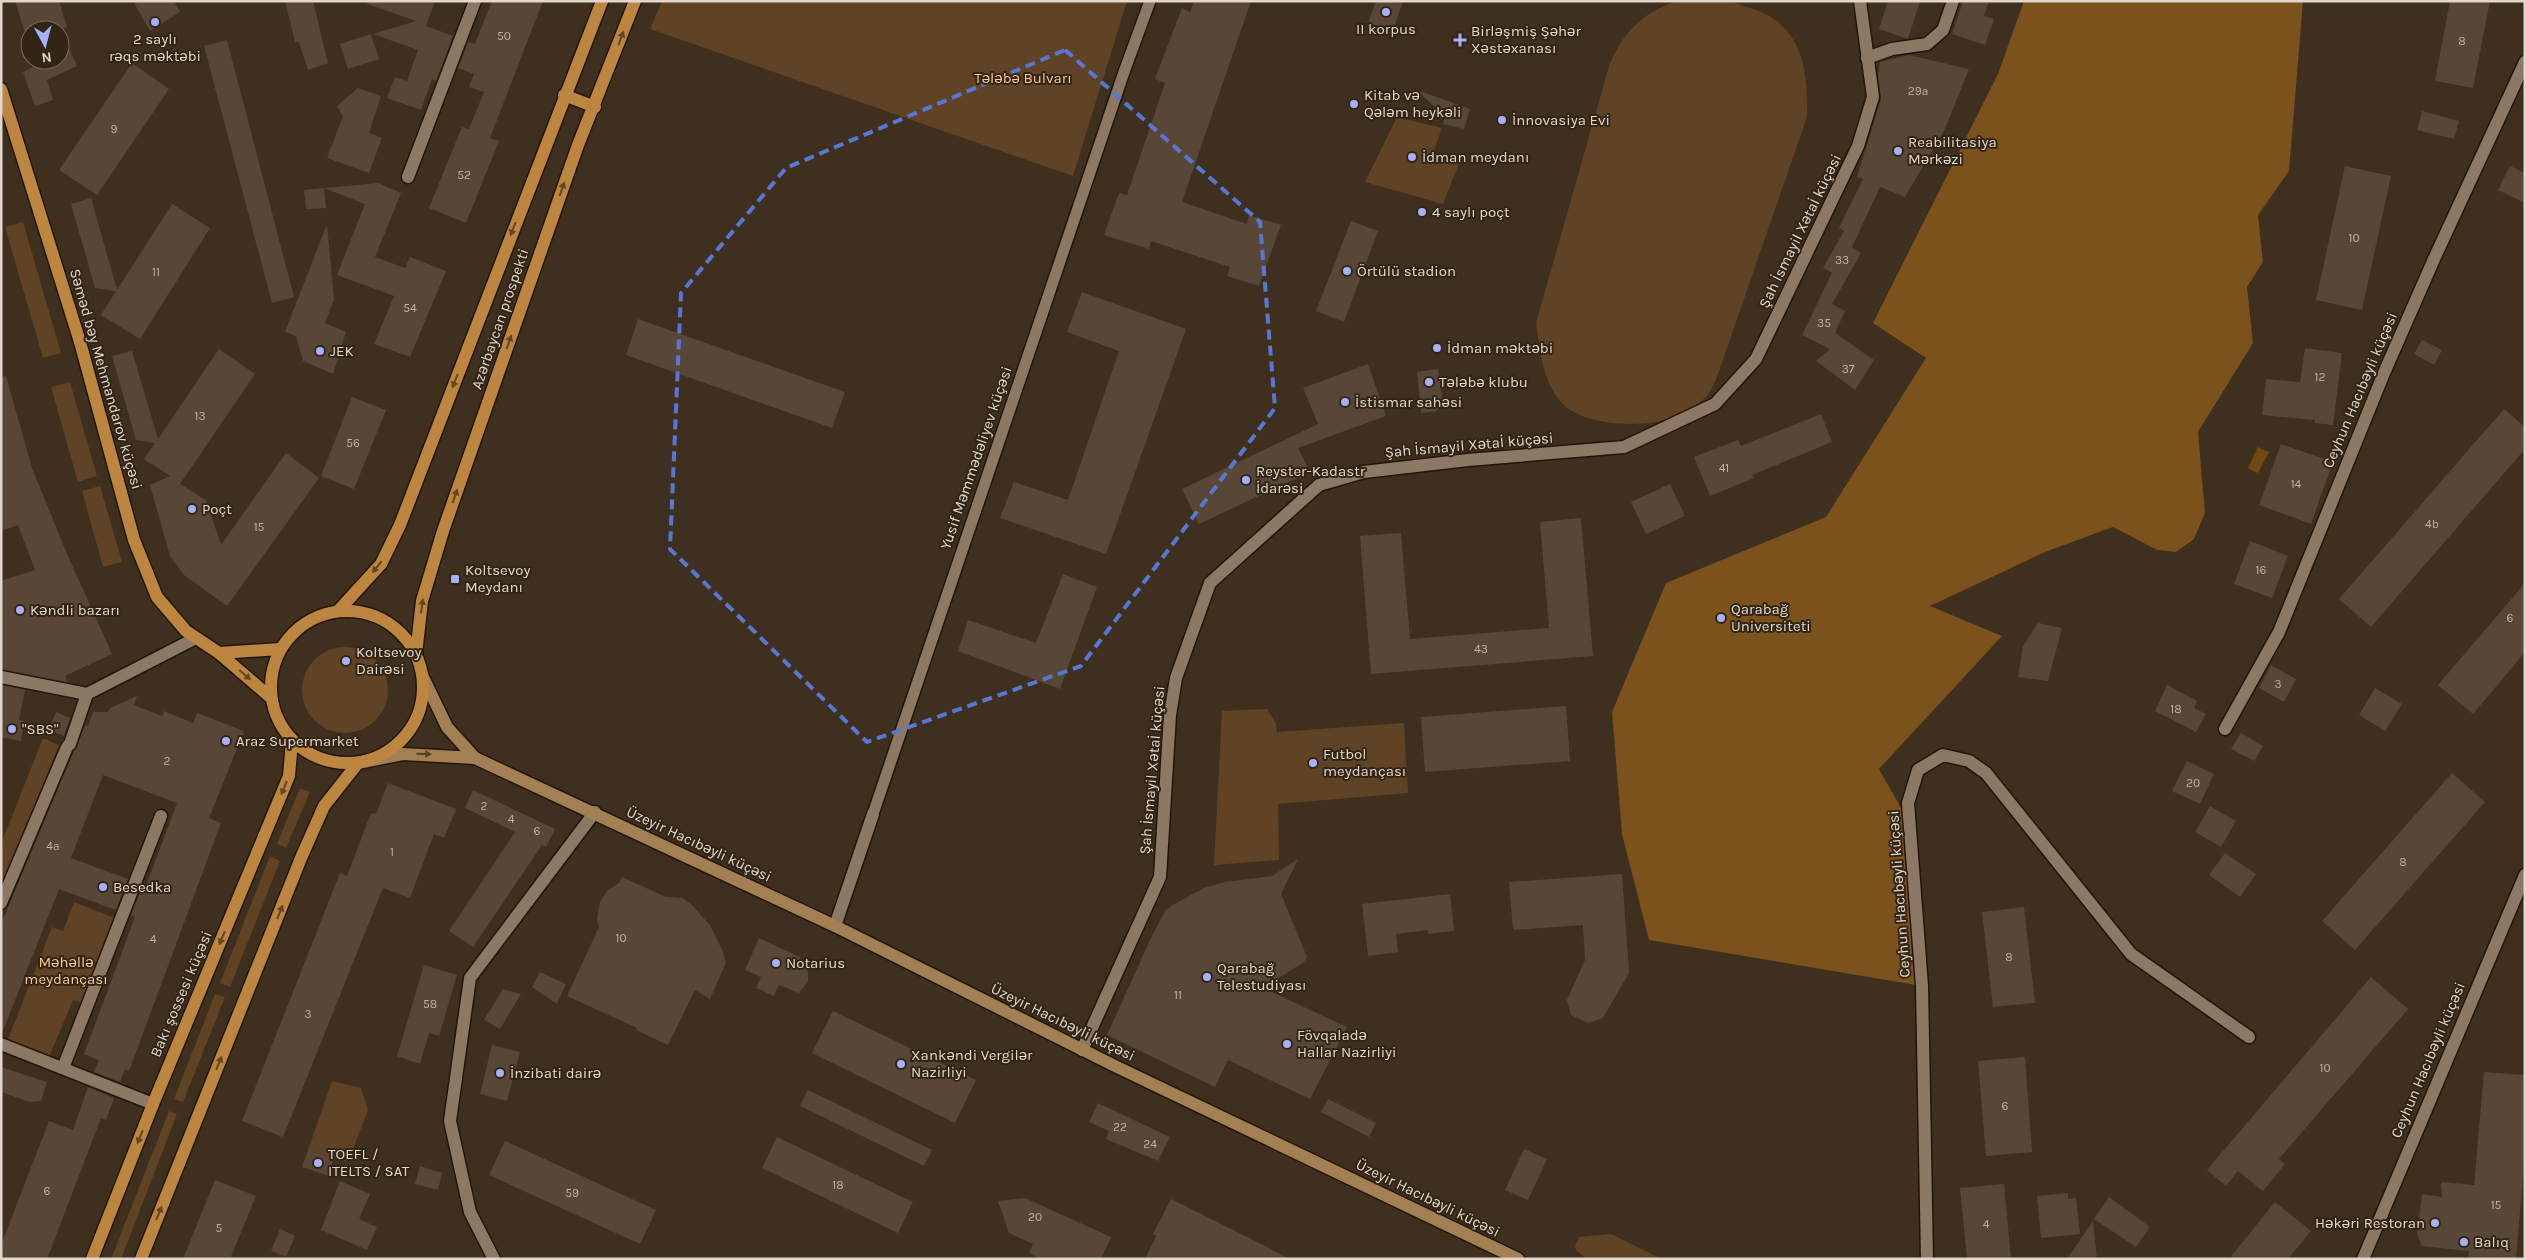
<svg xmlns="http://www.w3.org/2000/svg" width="2526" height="1260" font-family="Karla,sans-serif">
  <rect width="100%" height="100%" fill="#3e2f1e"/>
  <!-- green -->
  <g fill="#5f4324">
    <polygon points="662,1 1127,1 1073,176 650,29"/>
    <path d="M1678 1C1694 1 1711 0 1728 1 1735 2 1743 6 1750 8 1803 24 1808 69 1807 117L1717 377C1714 383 1711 392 1706 397 1699 404 1683 415 1674 418 1644 428 1582 427 1561 402 1542 380 1540 350 1536 323L1609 66C1622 33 1644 11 1678 1Z"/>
    <polygon points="1397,117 1442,128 1433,153 1460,161 1443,204 1365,182"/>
    <polygon points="23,222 61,353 43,358 5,227"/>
    <polygon points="70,382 97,476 78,482 51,387"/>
    <polygon points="100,486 122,562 103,567 82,491"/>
    <circle cx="345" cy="690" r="43"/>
    <polygon points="1267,709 1276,723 1277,732 1404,723 1408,793 1278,804 1279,860 1214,865 1222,711"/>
    <polygon points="43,738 59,745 1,890 1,844"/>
    <polygon points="300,788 310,792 286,848 277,844"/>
    <polygon points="270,856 280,861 230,987 220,983"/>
    <polygon points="74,902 117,919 84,1004 73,1000 49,1057 7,1042 52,927 63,931"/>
    <polygon points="215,994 225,997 183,1102 174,1099"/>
    <polygon points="332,1081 361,1088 368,1110 348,1162 308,1150"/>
    <polygon points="169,1111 177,1114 121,1259 111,1259"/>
    <polygon points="1611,1234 1662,1259 1587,1259 1576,1250 1575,1246 1579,1237"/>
  </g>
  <!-- forest -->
  <polygon fill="#7b511c" points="2024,1 2303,1 2289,171 2258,215 2263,262 2247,287 2253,343 2198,432 2205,513 2194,539 2176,552 2157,550 2113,527 2045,552 1930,606 2002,636 1879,769 1901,808 1922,986 1649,940 1622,834 1612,712 1666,583 1826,517 1926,358 1873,323 1998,74"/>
  <!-- water -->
  <polygon fill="#724911" points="2258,447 2269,452 2258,473 2248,468"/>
  <!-- building -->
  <g fill="#584736">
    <polygon points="15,1 59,1 67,27 58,30 30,30 30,38 27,39"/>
    <polygon points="133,1 174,1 180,12 150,31"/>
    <polygon points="285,1 313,1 328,63 308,70 299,42 295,42"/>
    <polygon points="368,1 435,1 426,26 453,36 436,81 432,79 421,110 387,98 395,77 407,81 418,50 373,34 416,21 367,4"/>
    <polygon points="492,1 543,1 490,138 499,141 466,223 429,208 462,127 469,129 484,92 469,87 474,74 458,68 468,42 475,44"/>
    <polygon points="1194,1 1251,1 1182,202 1247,224 1249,215 1281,225 1259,286 1227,276 1230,267 1151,241 1149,249 1104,235 1119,193 1127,195 1165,83 1155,79 1182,8 1190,12"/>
    <polygon points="1376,1 1403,1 1393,30 1368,23"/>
    <polygon points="1888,1 1920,1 1908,39 1879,29"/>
    <polygon points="1963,1 1989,1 1984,16 1994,19 1985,45 1952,34"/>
    <polygon points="2450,1 2490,1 2473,88 2435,81"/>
    <polygon points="371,34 379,59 348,69 340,44"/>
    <polygon points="227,40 294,297 272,303 204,46"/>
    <polygon points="69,48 77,66 47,80 53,100 35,106 23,72 46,60 60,60 60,53"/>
    <polygon points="1909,55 1969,69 1945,129 1905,197 1880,187 1852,247 1861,253 1832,304 1845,311 1835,333 1874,360 1855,390 1816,361 1830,349 1802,335 1832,273 1823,268 1844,231 1839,228 1863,179 1857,177 1881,99 1878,75 1880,62"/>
    <polygon points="132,63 169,89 97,195 59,170"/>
    <polygon points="358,88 381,96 369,133 382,138 369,173 327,158 343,116 337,106"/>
    <polygon points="1420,91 1470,109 1464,129 1443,124 1445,115 1419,93"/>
    <polygon points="2422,111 2459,121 2454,139 2417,130"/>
    <polygon points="2345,166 2391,176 2362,310 2316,300"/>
    <polygon points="2510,166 2525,173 2525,203 2498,190"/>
    <polygon points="378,183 401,193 375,257 405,268 410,257 446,271 410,357 374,344 394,296 337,275 365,204 324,188 326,208 306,209 304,190"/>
    <polygon points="91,198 117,290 172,204 210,228 140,339 101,315 116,291 95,288 71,204"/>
    <polygon points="1351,221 1378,231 1344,322 1316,311"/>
    <polygon points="327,224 334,300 325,323 346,332 333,374 303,361 296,336 285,332"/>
    <polygon points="1082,292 1186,329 1106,554 1000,518 1014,482 1068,500 1119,351 1067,332"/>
    <polygon points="638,319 845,392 832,428 626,355"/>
    <polygon points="2422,340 2442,350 2434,365 2414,354"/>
    <polygon points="2305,348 2342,353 2333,425 2315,423 2315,420 2262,415 2266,379 2300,382"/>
    <polygon points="219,349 255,374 180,484 206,500 221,545 286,453 319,478 227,606 184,575 170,556 150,485 170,476 144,459 155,443 136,440 112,356 132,351 158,439"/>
    <polygon points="1368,364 1386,416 1298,448 1310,472 1199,524 1182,489 1318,424 1303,388"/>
    <polygon points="1438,369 1443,403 1436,411 1421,413 1417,372"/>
    <polygon points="6,376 32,468 67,554 112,654 65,676 67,682 1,669 1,581 35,570 18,525 1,531 1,377"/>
    <polygon points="352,397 386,410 354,489 321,476"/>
    <polygon points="2504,409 2525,427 2525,449 2371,627 2339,599"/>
    <polygon points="1821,414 1832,442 1752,475 1754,478 1710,496 1694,457 1738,440 1741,446"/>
    <polygon points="2281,444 2333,462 2311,524 2259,505"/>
    <polygon points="1670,484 1685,516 1646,534 1631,502"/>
    <polygon points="1581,518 1593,656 1371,674 1360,536 1401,533 1410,639 1549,628 1540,522"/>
    <polygon points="2250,541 2288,556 2272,598 2234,584"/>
    <polygon points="1063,574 1097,587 1060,689 958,651 968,620 1036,643"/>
    <polygon points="2525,583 2525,652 2473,714 2438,685"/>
    <polygon points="2038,623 2062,628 2048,681 2018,677 2023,646"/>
    <polygon points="2271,665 2296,679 2284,702 2259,688"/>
    <polygon points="1,685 25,690 19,720 24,721 21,741 1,737"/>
    <polygon points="2167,685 2197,701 2194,708 2206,714 2196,732 2155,711"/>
    <polygon points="2375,688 2402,704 2385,731 2359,715"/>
    <polygon points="137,696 134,705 162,716 164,711 193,723 197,713 244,731 209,818 221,823 129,1071 125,1069 120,1082 94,1072 99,1060 84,1054 135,917 131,915 143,885 146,886 177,803 103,775 71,858 128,879 116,910 59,889 2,1033 1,924 85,725 88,726 93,712 108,712 110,708"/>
    <polygon points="1566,706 1570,761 1425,772 1421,717"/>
    <polygon points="56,712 70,718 64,736 49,730"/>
    <polygon points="2241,733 2263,746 2254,761 2231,749"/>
    <polygon points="2187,761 2214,774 2200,804 2172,791"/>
    <polygon points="2452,773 2485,802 2355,950 2322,921"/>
    <polygon points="388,783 456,809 444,838 434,834 410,898 383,888 283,1137 242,1121 340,873 347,876 371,813 376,814"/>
    <polygon points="473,790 555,829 546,847 542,845 473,947 449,931 515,832 465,808"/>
    <polygon points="2210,806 2236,821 2221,847 2195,832"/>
    <polygon points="2225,853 2256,874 2240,897 2209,875"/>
    <polygon points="1298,859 1281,894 1307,957 1304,962 1263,988 1347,1027 1310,1099 1228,1060 1215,1087 1107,1035 1151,938 1165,911 1171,906 1204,888 1225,882 1272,876"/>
    <polygon points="1622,874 1629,973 1603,1018 1588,1023 1571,1015 1567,1000 1585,960 1583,925 1513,930 1509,882"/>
    <polygon points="622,877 666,897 682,898 691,904 710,925 723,952 726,963 710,999 695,990 668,1045 636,1030 637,1028 567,996 599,927 597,919 600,902 607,891 619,883"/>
    <polygon points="1450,894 1454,931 1428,934 1428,930 1396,934 1398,952 1368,956 1362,904"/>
    <polygon points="2024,907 2035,1003 1993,1007 1982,912"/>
    <polygon points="759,938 800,957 808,972 808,982 799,993 779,985 774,996 756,988 761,977 745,970"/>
    <polygon points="424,965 457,975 439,1036 429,1033 420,1064 397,1056"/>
    <polygon points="540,972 566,984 557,1004 532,987"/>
    <polygon points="2371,977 2408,1009 2279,1159 2285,1164 2263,1191 2238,1171 2226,1186 2207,1170"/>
    <polygon points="503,989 521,994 500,1029 484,1020"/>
    <polygon points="833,1011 976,1080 955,1123 812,1053"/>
    <polygon points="492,1045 520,1052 507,1101 480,1094"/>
    <polygon points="2025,1057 2032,1152 1986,1156 1978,1061"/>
    <polygon points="1,1067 47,1082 41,1101 30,1102 1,1092"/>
    <polygon points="2484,1072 2525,1075 2525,1151 2516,1259 2468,1259 2469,1251 2422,1246 2417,1234 2422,1194 2442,1197 2441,1182 2474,1185"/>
    <polygon points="88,1087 114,1098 106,1120 101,1118 47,1259 1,1259 1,1245 49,1121 73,1130"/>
    <polygon points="808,1090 932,1150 924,1166 800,1106"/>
    <polygon points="1328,1099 1376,1123 1369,1137 1321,1112"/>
    <polygon points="1098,1103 1170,1137 1158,1161 1106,1139 1109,1131 1089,1122"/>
    <polygon points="777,1137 913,1202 898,1233 762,1168"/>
    <polygon points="505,1141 656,1210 640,1244 489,1175"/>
    <polygon points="1524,1149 1547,1159 1528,1200 1505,1190"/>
    <polygon points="308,1150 334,1158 329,1176 302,1167"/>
    <polygon points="420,1166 442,1173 438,1190 415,1184"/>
    <polygon points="215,1180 256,1196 230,1259 183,1259"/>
    <polygon points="340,1181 370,1194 359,1219 377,1227 367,1250 321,1230"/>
    <polygon points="2004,1184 2011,1259 1967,1259 1960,1188"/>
    <polygon points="2068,1193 2068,1199 2076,1198 2080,1234 2041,1238 2037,1196"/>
    <polygon points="2109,1197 2150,1227 2136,1247 2094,1219"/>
    <polygon points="1025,1198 1111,1237 1101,1259 1040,1259 1029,1253 1033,1244 1009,1233 998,1201"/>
    <polygon points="1171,1199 1249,1238 1290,1259 1145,1259 1156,1236 1153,1234"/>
    <polygon points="2275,1202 2311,1231 2288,1259 2229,1259"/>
    <polygon points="2093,1221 2097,1259 2067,1259"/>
    <polygon points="280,1229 295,1236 286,1257 271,1251"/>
  </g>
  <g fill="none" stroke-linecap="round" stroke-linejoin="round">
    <!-- pedestrian casing -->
    <g stroke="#241607" stroke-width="14">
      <polyline id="pedestrian" points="873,814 1124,72 1150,1"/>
    </g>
    <!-- minor casing -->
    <g stroke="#241607" stroke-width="15">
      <g id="minor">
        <polyline points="1867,58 1892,49 1927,44 1943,30 1953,1"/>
        <polyline points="408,177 475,1"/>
        <polyline points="1,677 87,694 196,638"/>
        <polyline points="2225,729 2279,632 2384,373 2434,259 2525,62"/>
        <polyline points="1,903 67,747 70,744 87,694"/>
        <polyline points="835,926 873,814"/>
        <polyline points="1,1044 153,1104"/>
        <polyline points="1082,1050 1160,877 1170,715 1176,678 1210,583 1319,485 1364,472 1468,460 1624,447 1715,404 1756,359 1858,146 1873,97 1860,1"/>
        <polyline points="63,1068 161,816"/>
        <polyline points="494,1259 470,1212 450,1121 470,978 595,812"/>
        <polyline points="1927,1259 1922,986 1908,803 1918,770 1943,755 1969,761 1986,773 2131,954 2249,1037"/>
      </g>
    </g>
    <!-- tertiary casing -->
    <g stroke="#241607" stroke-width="15">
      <polyline id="tertiary" points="2363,1259 2525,875"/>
    </g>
    <!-- secondary casing -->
    <g stroke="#241607" stroke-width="15">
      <g id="secondary">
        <polyline points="423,677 447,727 475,758"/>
        <polyline points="358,763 403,754 475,758 835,926 1117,1067 1518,1259"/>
      </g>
    </g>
    <!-- primary casing -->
    <g stroke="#241607" stroke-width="15">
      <g id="primary">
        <polyline points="1,89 80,342 134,540 157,597 186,631 219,653 270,697"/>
        <polyline points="564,95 595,107"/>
        <circle cx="347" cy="687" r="76"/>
        <polyline points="338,611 381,564 400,525 602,1"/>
        <polyline points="219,653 280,649"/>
        <polyline points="416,654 422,601 443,531 578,145 635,1"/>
        <polyline points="92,1259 153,1104 289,776 292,741"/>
        <polyline points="141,1259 301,858 324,806 358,763"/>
      </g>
    </g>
    <!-- pedestrian -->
    <use href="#pedestrian" stroke="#8b7966" stroke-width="11"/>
    <!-- minor -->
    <use href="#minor" stroke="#8b7966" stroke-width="12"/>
    <!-- tertiary -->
    <use href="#tertiary" stroke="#8b7966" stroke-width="12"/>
    <!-- secondary -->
    <use href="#secondary" stroke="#a38053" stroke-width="12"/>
    <!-- primary -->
    <use href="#primary" stroke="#bc8640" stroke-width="12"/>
  </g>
  <!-- one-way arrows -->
  <defs><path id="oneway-solid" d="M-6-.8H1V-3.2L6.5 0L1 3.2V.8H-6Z" transform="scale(1.25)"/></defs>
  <g fill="#634723">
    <use href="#oneway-solid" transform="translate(621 38) rotate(-69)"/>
    <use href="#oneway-solid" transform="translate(562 189) rotate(-71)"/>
    <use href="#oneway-solid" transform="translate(513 229) rotate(111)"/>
    <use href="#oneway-solid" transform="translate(509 342) rotate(-71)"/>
    <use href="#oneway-solid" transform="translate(455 381) rotate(111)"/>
    <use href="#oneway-solid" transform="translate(455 496) rotate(-71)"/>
    <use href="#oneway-solid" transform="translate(377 567) rotate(129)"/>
    <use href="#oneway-solid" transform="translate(422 606) rotate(-82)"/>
    <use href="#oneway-solid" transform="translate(245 675) rotate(41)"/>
    <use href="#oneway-solid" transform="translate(284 788) rotate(112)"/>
    <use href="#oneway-solid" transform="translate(280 912) rotate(-68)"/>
    <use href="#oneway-solid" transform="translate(222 938) rotate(113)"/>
    <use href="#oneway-solid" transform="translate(219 1063) rotate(-68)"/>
    <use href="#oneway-solid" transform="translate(140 1137) rotate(112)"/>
    <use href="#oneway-solid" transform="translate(159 1213) rotate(-68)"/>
  </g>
  <use fill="#554027" href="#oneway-solid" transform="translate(424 754) rotate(2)"/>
  <!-- marked area -->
  <path fill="none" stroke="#5877d5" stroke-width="4" stroke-dasharray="10 6" stroke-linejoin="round" d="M1065 50 1260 222 1275 408 1081 666 867 742 670 549 681 293 786 168Z"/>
  <!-- markers -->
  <g fill="#a7b0fc" stroke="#332514" stroke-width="2">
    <circle cx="1386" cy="12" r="5"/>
    <circle cx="155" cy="22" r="5"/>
    <path d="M1457.5 32.5h5v5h5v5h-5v5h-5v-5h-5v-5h5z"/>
    <circle cx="1354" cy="104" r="5"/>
    <circle cx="1502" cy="120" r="5"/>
    <circle cx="1898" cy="151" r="5"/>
    <circle cx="1412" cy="157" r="5"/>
    <circle cx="1422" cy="212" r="5"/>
    <circle cx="1347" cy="271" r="5"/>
    <circle cx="1437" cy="348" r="5"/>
    <circle cx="320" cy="351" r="5"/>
    <circle cx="1429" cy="382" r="5"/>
    <circle cx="1345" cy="402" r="5"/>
    <circle cx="1246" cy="480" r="5"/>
    <circle cx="192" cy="509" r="5"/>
    <rect x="450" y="574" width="10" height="10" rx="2.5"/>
    <circle cx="20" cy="610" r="5"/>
    <circle cx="1721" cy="618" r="5"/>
    <circle cx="346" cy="661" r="5"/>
    <circle cx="12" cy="729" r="5"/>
    <circle cx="226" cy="741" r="5"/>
    <circle cx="1313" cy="763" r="5"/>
    <circle cx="103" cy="887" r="5"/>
    <circle cx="776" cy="963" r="5"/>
    <circle cx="1207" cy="977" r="5"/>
    <circle cx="1287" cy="1044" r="5"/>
    <circle cx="901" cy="1064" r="5"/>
    <circle cx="500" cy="1073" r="5"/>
    <circle cx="318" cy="1163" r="5"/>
    <circle cx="2435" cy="1223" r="5"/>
    <circle cx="2464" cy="1242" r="5"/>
  </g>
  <g text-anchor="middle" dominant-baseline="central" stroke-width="4" stroke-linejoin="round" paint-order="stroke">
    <!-- number labels -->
    <g font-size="12" fill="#bfb3a7">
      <text x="504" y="36">50</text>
      <text x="2462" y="41">8</text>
      <text x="1918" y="91">29a</text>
      <text x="114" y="129">9</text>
      <text x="464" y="175">52</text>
      <text x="2354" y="238">10</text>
      <text x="1842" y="260">33</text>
      <text x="156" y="272">11</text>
      <text x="410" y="308">54</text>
      <text x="1824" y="323">35</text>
      <text x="1848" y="369">37</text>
      <text x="2320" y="377">12</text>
      <text x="200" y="416">13</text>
      <text x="353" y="443">56</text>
      <text x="1724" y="468">41</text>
      <text x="2296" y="484">14</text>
      <text x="2432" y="524">4b</text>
      <text x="259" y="527">15</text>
      <text x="2261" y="570">16</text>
      <text x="2510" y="618">6</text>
      <text x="1481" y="649">43</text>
      <text x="2278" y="684">3</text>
      <text x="2176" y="709">18</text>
      <text x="167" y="761">2</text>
      <text x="2193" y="783">20</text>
      <text x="484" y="806">2</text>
      <text x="511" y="819">4</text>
      <text x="537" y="831">6</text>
      <text x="53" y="846">4a</text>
      <text x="392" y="852">1</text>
      <text x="2403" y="862">8</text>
      <text x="621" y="938">10</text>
      <text x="153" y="939">4</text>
      <text x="2009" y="957">8</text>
      <text x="1178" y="995">11</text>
      <text x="430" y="1004">58</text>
      <text x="308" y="1014">3</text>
      <text x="2325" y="1068">10</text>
      <text x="2005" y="1106">6</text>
      <text x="1120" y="1127">22</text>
      <text x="1150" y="1144">24</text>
      <text x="838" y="1185">18</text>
      <text x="47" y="1191">6</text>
      <text x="572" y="1193">59</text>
      <text x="2496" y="1205">15</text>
      <text x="1035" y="1217">20</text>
      <text x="1986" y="1224">4</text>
      <text x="219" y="1228">5</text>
    </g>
    <!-- poi labels -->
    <g font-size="15" fill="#e1d7cd" stroke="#332514" text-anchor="start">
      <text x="1386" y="29" text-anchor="middle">II korpus</text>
      <text x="1471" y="31">Birləşmiş Şəhər<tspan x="1471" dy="17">Xəstəxanası</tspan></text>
      <text x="155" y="39" text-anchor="middle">2 saylı<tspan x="155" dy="17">rəqs məktəbi</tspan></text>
      <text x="1364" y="95">Kitab və<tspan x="1364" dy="17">Qələm heykəli</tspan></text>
      <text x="1512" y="120">İnnovasiya Evi</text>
      <text x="1908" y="142">Reabilitasiya<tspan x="1908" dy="17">Mərkəzi</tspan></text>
      <text x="1422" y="157">İdman meydanı</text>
      <text x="1432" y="212">4 saylı poçt</text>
      <text x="1357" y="271">Örtülü stadion</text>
      <text x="1447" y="348">İdman məktəbi</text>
      <text x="330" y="351">JEK</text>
      <text x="1439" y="382">Tələbə klubu</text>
      <text x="1355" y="402">İstismar sahəsi</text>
      <text x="1256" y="471">Reyster-Kadastr<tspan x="1256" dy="17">İdarəsi</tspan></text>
      <text x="202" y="509">Poçt</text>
      <text x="465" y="570">Koltsevoy<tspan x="465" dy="17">Meydanı</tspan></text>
      <text x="1731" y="609">Qarabağ<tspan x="1731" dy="17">Universiteti</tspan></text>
      <text x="30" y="610">Kəndli bazarı</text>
      <text x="356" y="652">Koltsevoy<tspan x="356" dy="17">Dairəsi</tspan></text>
      <text x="22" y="729">"SBS"</text>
      <text x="236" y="741">Araz Supermarket</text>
      <text x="1323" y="754">Futbol<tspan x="1323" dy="17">meydançası</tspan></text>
      <text x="113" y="887">Besedka</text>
      <text x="786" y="963">Notarius</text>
      <text x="1217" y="968">Qarabağ<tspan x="1217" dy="17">Telestudiyası</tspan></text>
      <text x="1297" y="1035">Fövqaladə<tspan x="1297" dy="17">Hallar Nazirliyi</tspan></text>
      <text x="911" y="1055">Xankəndi Vergilər<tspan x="911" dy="17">Nazirliyi</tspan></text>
      <text x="510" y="1073">İnzibati dairə</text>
      <text x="328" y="1154">TOEFL /<tspan x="328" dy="17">ITELTS / SAT</tspan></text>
      <text x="2425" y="1223" text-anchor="end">Həkəri Restoran</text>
      <text x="2474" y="1242">Balıq</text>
    </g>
    <!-- park labels -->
    <g font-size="15" fill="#fcc88f" stroke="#332514">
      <text x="1023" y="78">Tələbə Bulvarı</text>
      <text x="66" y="962">Məhəllə<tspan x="66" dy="17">meydançası</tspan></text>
    </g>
    <!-- street labels -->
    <g font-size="15" fill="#e1d7cd" stroke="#332514">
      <text transform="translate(1800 231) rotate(-64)">Şah İsmayil Xətaİ küçəsi</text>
      <text transform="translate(500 319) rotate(-71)">Azərbaycan prospekti</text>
      <text transform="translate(106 379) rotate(74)">Səməd bəy Mehmandarov küçəsi</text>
      <text transform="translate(2360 390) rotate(-67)">Ceyhun Hacıbəyli küçəsi</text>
      <text transform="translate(1469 445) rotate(-5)">Şah İsmayil Xətaİ küçəsi</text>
      <text transform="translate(976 458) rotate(-71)">Yusif Məmmədəliyev küçəsi</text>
      <text transform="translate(1152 770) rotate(-85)">Şah İsmayil Xətaİ küçəsi</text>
      <text transform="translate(699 844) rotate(25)">Üzeyir Hacıbəyli küçəsi</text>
      <text transform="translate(1899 894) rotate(-94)">Ceyhun Hacıbəyli küçəsi</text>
      <text transform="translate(181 994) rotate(-67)">Bakı şossesi küçəsi</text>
      <text transform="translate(1063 1022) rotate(26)">Üzeyir Hacıbəyli küçəsi</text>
      <text transform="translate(2428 1060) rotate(-67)">Ceyhun Hacıbəyli küçəsi</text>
      <text transform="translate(1428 1198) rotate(26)">Üzeyir Hacıbəyli küçəsi</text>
    </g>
  </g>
  <!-- border -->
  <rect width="2526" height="1260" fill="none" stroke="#e1d7cd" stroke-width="5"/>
  <!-- north arrow -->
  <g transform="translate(45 45) rotate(173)"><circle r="24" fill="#332514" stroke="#796c5e"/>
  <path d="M0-4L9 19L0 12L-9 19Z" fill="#a7b0fc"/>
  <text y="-8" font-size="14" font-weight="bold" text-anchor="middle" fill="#e1d7cd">N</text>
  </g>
</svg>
